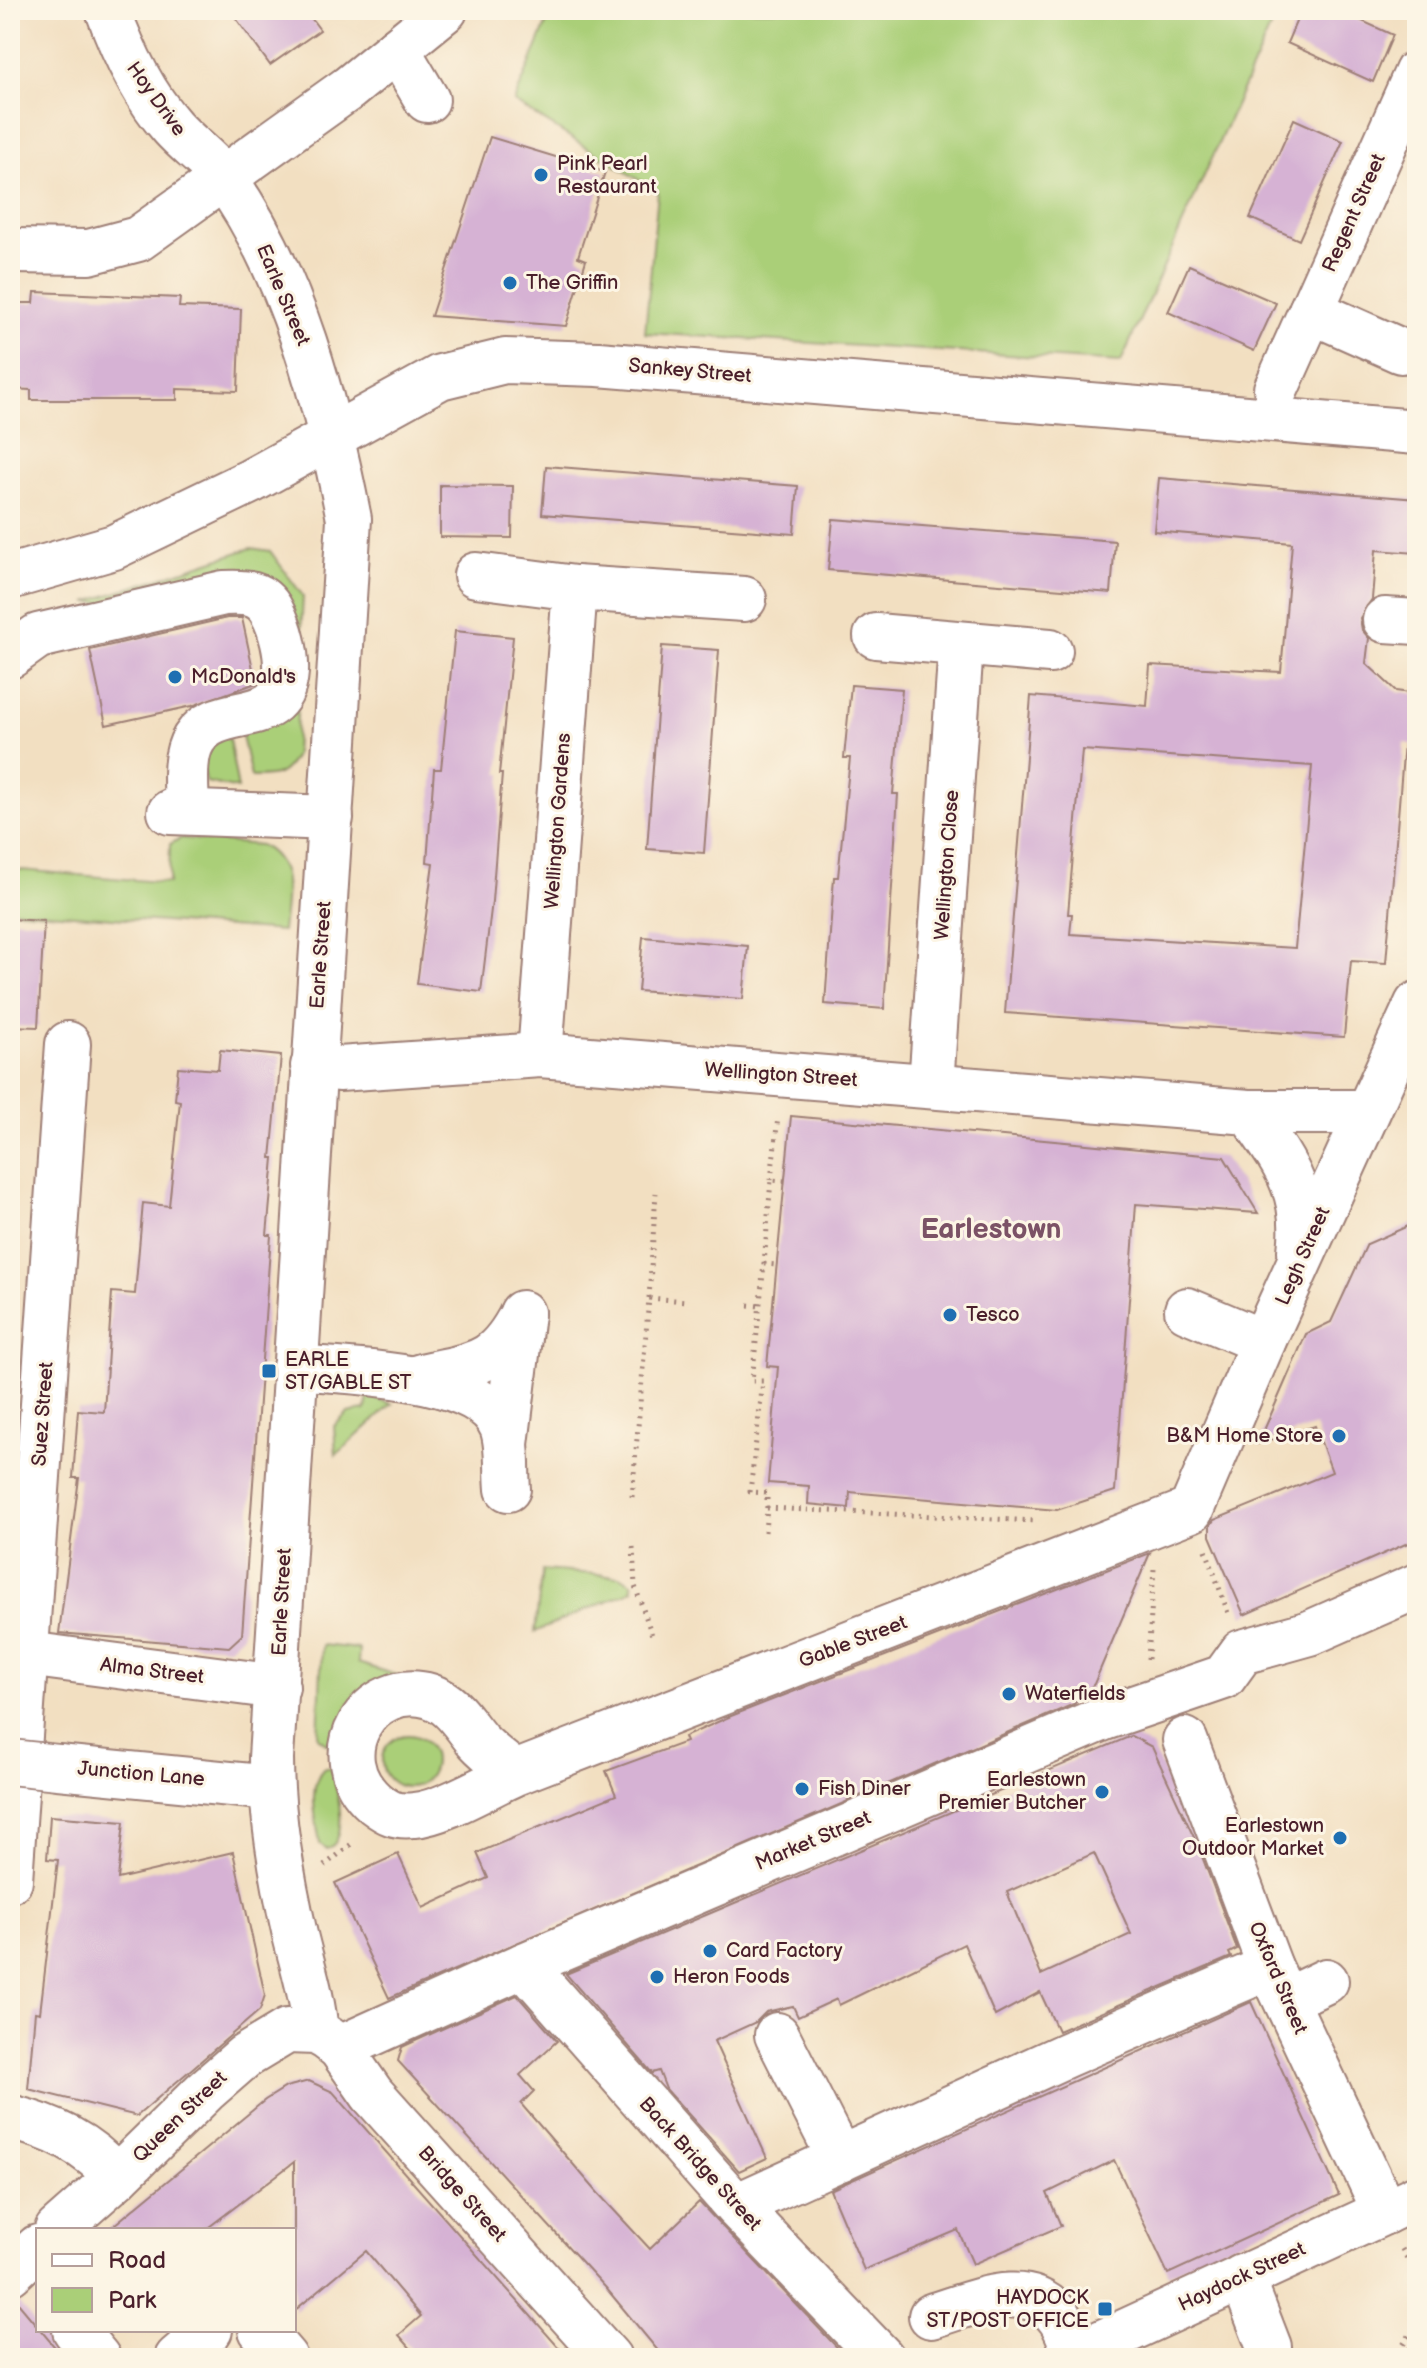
<svg xmlns="http://www.w3.org/2000/svg" width="1427" height="2368" font-family="'Balsamiq Sans',sans-serif">
  <rect width="100%" height="100%" fill="#fcf5e5"/>
  <filter id="ink" filterUnits="userSpaceOnUse"><feTurbulence type="fractalNoise" baseFrequency=".0125" numOctaves="2"/><feDisplacementMap in="SourceGraphic" scale="16" xChannelSelector="R" yChannelSelector="G"/><feConvolveMatrix kernelMatrix="1 2 1 2 8 2 1 2 1" color-interpolation-filters="sRGB"/></filter>
  <filter id="wash" filterUnits="userSpaceOnUse"><feTurbulence type="fractalNoise" baseFrequency=".006" numOctaves="4" result="noise"/><feDisplacementMap in="SourceGraphic" scale="32" xChannelSelector="R" yChannelSelector="G"/><feGaussianBlur stdDeviation="1.8" result="paint"/><feColorMatrix in="noise" values="0 0 0 0 0 0 0 0 0 0 0 0 0 0 0 0 0 1.4 0 .05"/><feComposite in="paint" operator="in"/></filter>
  <g filter="url(#wash)">
    <rect width="100%" height="100%" fill="#f2dfc1"/>
    <!-- green -->
    <g fill="#aacf78" stroke="#7a7752" stroke-width="2">
      <polygon points="552,10 1278,10 1121,362 645,333 658,192 514,102"/>
      <path d="M251 548 270 551 303 596 295 755C284 777 274 777 251 777L240 727 262 719 284 613 87 602Z"/>
      <polygon points="227,728 238,789 206,782 200,760"/>
      <path d="M181 838 260 845C295 863 285 899 282 931L10 910V869L169 883 170 844Z"/>
      <polygon points="368,1397 392,1404 336,1455 334,1426 348,1413 366,1410"/>
      <polygon points="542,1570 620,1576 632,1583 633,1590 535,1632"/>
      <polygon points="322,1645 359,1649 358,1663 399,1676 333,1743 327,1744 318,1737"/>
      <circle cx="408" cy="1761" r="26"/>
      <path d="M324 1768H332C336 1788 351 1840 327 1849L320 1844C317 1822 306 1786 324 1768Z"/>
    </g>
    <g id="blocks">
      <!-- building -->
      <g fill="#d6b2d4" fill-rule="evenodd">
        <polygon points="230,10 305,10 320,30 270,65"/>
        <polygon points="1301,10 1338,10 1393,35 1373,82 1287,43"/>
        <polygon points="1294,119 1343,141 1299,240 1250,218"/>
        <polygon points="490,137 605,172 578,257 586,260 566,326 431,316"/>
        <polygon points="1189,265 1276,303 1254,351 1168,312"/>
        <polygon points="35,292 180,298 179,307 241,309 238,391 177,389 177,400 31,400 31,390 10,389 10,303 34,303"/>
        <polygon points="546,466 798,486 794,534 542,514"/>
        <path d="M1159 478 1417 499V553L1376 550 1372 599 1360 618 1362 630 1369 638 1366 663 1396 691 1417 694V745L1404 743 1386 963 1351 961 1344 1037 1005 1013 1031 696 1147 706 1150 665 1281 672 1292 543 1154 531ZM1082 750 1312 766 1295 948 1070 934 1072 914H1068Z"/>
        <polygon points="440,485 513,486 512,538 440,537"/>
        <polygon points="833,519 1115,541 1111,593 828,570"/>
        <polygon points="227,618 242,618 256,683 192,706 106,725 90,650"/>
        <polygon points="455,631 513,637 499,774 502,774 492,901 481,992 417,984 433,863 427,862 434,769 441,769"/>
        <polygon points="662,646 719,650 704,853 647,849"/>
        <polygon points="851,685 902,689 893,794 898,794 884,1009 825,1004 834,877 838,877 850,758 844,758"/>
        <polygon points="10,919 44,921 38,1027 10,1026"/>
        <polygon points="643,937 748,946 743,999 638,991"/>
        <polygon points="220,1050 281,1056 271,1158 274,1158 267,1235 271,1235 242,1635 229,1647 59,1633 79,1478 73,1478 78,1410 104,1412 112,1292 135,1294 143,1203 169,1206 180,1101 175,1100 178,1067 218,1070"/>
        <polygon points="791,1116 1224,1157 1258,1213 1136,1204 1115,1491 1057,1510 850,1492 849,1508 808,1504 809,1486 768,1483 778,1367 767,1366"/>
        <polygon points="1417,1222 1417,1539 1244,1615 1210,1536 1210,1526 1214,1520 1332,1472 1315,1426 1258,1444 1306,1334 1331,1322 1367,1244"/>
        <polygon points="1150,1553 1094,1684 1074,1704 389,1998 335,1883 398,1854 423,1908 488,1878 477,1853 616,1795 606,1771 686,1742 684,1737 731,1716"/>
        <path d="M1131 1736 1152 1747 1198 1846 1237 1949 1229 1953 1231 1957 1058 2031 1040 1992 995 2016 964 1944 839 2005 837 1999 798 2017 793 2006 766 2012 756 2022 714 2041 767 2158 739 2171 666 2089 659 2071 652 2073 566 1974ZM1094 1853 1131 1934 1041 1975 1007 1892Z"/>
        <polygon points="50,1816 124,1822 118,1879 233,1852 265,1995 260,2010 137,2116 28,2089 35,2012 40,2013 58,1860 47,1859"/>
        <polygon points="517,1995 557,2041 520,2075 534,2091 521,2104 598,2193 650,2249 699,2202 847,2358 664,2358 606,2288 398,2061 402,2047"/>
        <polygon points="1251,2002 1339,2195 1168,2274 1114,2160 1047,2193 1061,2226 973,2264 958,2230 864,2270 830,2190"/>
        <polygon points="309,2081 333,2092 568,2358 419,2358 399,2335 421,2316 366,2251 294,2311 294,2162 205,2230 108,2230 265,2100 286,2087"/>
        <polygon points="10,2297 13,2297 64,2358 10,2358"/>
      </g>
    </g>
  </g>
  <g filter="url(#ink)">
    <use href="#blocks" fill-opacity="0" stroke="#9e7f76" stroke-width="2"/>
    <g fill="none" stroke-linecap="round" stroke-linejoin="round">
      <!-- minor casing -->
      <g stroke="#9e7f76" stroke-width="48">
        <g id="minor">
          <path d="M108 10C123 52 142 93 172 127 188 145 209 159 224 178 293 273 327 406 349 519L271 1758C271 1817 282 1878 295 1935 303 1968 313 1999 316 2032"/>
          <polyline points="397,49 427,100"/>
          <polyline points="10,251 89,252 138,239 349,88 445,10"/>
          <polyline points="1401,351 1311,311 1417,72"/>
          <polyline points="1276,389 1311,311"/>
          <polyline points="476,575 575,588 744,599"/>
          <polyline points="10,577 114,547 251,481 440,377 505,361 598,364 1417,432"/>
          <polyline points="1385,620 1417,622"/>
          <polyline points="876,636 1050,651"/>
          <path d="M10 656 38 636 224 593C245 592 262 592 272 612 281 629 287 653 286 672 282 731 219 700 194 739 182 758 187 790 187 812"/>
          <polyline points="170,812 331,818"/>
          <polyline points="540,1055 575,588"/>
          <polyline points="313,1066 339,1069 540,1055 1249,1112 1367,1112"/>
          <polyline points="931,1085 961,645"/>
          <path d="M1249 1112C1282 1160 1308 1190 1300 1251"/>
          <polyline points="1187,1310 1263,1342"/>
          <path d="M295 1367C346 1372 480 1372 502 1427 509 1446 506 1469 508 1489"/>
          <path d="M418 1377C474 1363 494 1368 522 1314"/>
          <polyline points="506,1444 522,1313"/>
          <polyline points="27,1654 277,1687"/>
          <polyline points="1185,1740 1270,1967 1385,2212"/>
          <polyline points="58,1767 271,1788"/>
          <path d="M515 1773C503 1763 489 1753 478 1741 463 1724 454 1704 430 1696 369 1678 321 1756 375 1803 388 1813 396 1817 414 1815 442 1813 488 1785 515 1773L1191 1510 1263 1342 1417 1004"/>
          <polyline points="10,1880 68,1044"/>
          <polyline points="524,1965 736,2206 882,2358"/>
          <polyline points="1286,2000 1326,1981"/>
          <polyline points="777,2035 840,2159"/>
          <polyline points="340,2048 524,1965 1104,1718 1224,1677 1242,1652 1310,1633 1417,1586"/>
          <path d="M10 2117C54 2128 86 2143 117 2177"/>
          <polyline points="736,2206 1066,2055 1270,1967"/>
          <polyline points="57,2230 117,2177 205,2091 244,2057 287,2031 316,2032 327,2038 340,2048 372,2094 609,2358"/>
          <polyline points="10,2273 38,2247"/>
          <polyline points="1242,2277 1269,2347"/>
          <path d="M931 2316C972 2304 1029 2275 1060 2319 1067 2329 1071 2344 1076 2354"/>
          <polyline points="75,2330 98,2358"/>
          <polyline points="261,2330 285,2358"/>
          <polyline points="177,2358 210,2330"/>
          <polyline points="1068,2358 1417,2197"/>
        </g>
      </g>
      <!-- path -->
      <g stroke="#9e7f76" stroke-width="5" stroke-dasharray="2 6" stroke-linecap="butt">
        <polyline points="771,1180 778,1117"/>
        <polyline points="764,1264 771,1180 785,1181"/>
        <polyline points="649,1298 656,1193"/>
        <polyline points="748,1305 760,1306"/>
        <polyline points="632,1497 649,1298 687,1301"/>
        <polyline points="767,1508 767,1493 750,1492 763,1381 752,1381 764,1264 777,1265"/>
        <polyline points="765,1532 767,1508 1036,1521"/>
        <polyline points="633,1547 635,1586 653,1638"/>
        <polyline points="1206,1550 1228,1613"/>
        <polyline points="1148,1659 1154,1569"/>
        <polyline points="324,1866 354,1842"/>
        <polyline points="1402,2249 1409,2262"/>
        <polyline points="1409,2336 1403,2345 1417,2357"/>
      </g>
      <!-- minor -->
      <use href="#minor" stroke="#fff" stroke-width="44"/>
      <!-- minor-bridge casing -->
      <g stroke="#9e7f76" stroke-width="48" stroke-linecap="butt">
        <polyline id="minor-bridge" points="10,1762 58,1767"/>
      </g>
      <!-- minor-bridge -->
      <use href="#minor-bridge" stroke="#fff" stroke-width="44"/>
    </g>
  </g>
  <!-- markers -->
  <g fill="#1f6fb2" stroke="#fcf5e5" stroke-width="3">
    <circle cx="541" cy="175" r="8"/>
    <circle cx="510" cy="283" r="8"/>
    <circle cx="175" cy="677" r="8"/>
    <circle cx="950" cy="1315" r="8"/>
    <rect x="261" y="1363" width="16" height="16" rx="4"/>
    <circle cx="1339" cy="1436" r="8"/>
    <circle cx="1009" cy="1694" r="8"/>
    <circle cx="802" cy="1789" r="8"/>
    <circle cx="1102" cy="1792" r="8"/>
    <circle cx="1340" cy="1838" r="8"/>
    <circle cx="710" cy="1951" r="8"/>
    <circle cx="657" cy="1977" r="8"/>
    <rect x="1097" y="2301" width="16" height="16" rx="4"/>
  </g>
  <g text-anchor="middle" dominant-baseline="central" stroke-width="6" stroke-linejoin="round" paint-order="stroke">
    <!-- street labels -->
    <g font-size="20" fill="#4a1f2b" stroke="#fcf5e5">
      <text transform="translate(156 99) rotate(54)">Hoy Drive</text>
      <text transform="translate(1354 213) rotate(-66)">Regent Street</text>
      <text transform="translate(283 295) rotate(67)">Earle Street</text>
      <text transform="translate(690 371) rotate(5)">Sankey Street</text>
      <text transform="translate(558 821) rotate(-86)">Wellington Gardens</text>
      <text transform="translate(947 865) rotate(-86)">Wellington Close</text>
      <text transform="translate(321 955) rotate(-86)">Earle Street</text>
      <text transform="translate(781 1075) rotate(4)">Wellington Street</text>
      <text transform="translate(1303 1256) rotate(-66)">Legh Street</text>
      <text transform="translate(43 1414) rotate(-86)">Suez Street</text>
      <text transform="translate(282 1602) rotate(-87)">Earle Street</text>
      <text transform="translate(853 1642) rotate(-21)">Gable Street</text>
      <text transform="translate(152 1671) rotate(7)">Alma Street</text>
      <text transform="translate(141 1774) rotate(5)">Junction Lane</text>
      <text transform="translate(813 1841) rotate(-23)">Market Street</text>
      <text transform="translate(1278 1978) rotate(67)">Oxford Street</text>
      <text transform="translate(180 2117) rotate(-44)">Queen Street</text>
      <text transform="translate(700 2164) rotate(48)">Back Bridge Street</text>
      <text transform="translate(462 2194) rotate(48)">Bridge Street</text>
      <text transform="translate(1242 2277) rotate(-25)">Haydock Street</text>
    </g>
    <!-- poi labels -->
    <g font-size="20" fill="#4a1f2b" stroke="#fcf5e5" text-anchor="start">
      <text x="557" y="164">Pink Pearl<tspan x="557" dy="23">Restaurant</tspan></text>
      <text x="526" y="283">The Griffin</text>
      <text x="191" y="677">McDonald's</text>
      <text x="966" y="1315">Tesco</text>
      <text x="285" y="1360">EARLE<tspan x="285" dy="23">ST/GABLE ST</tspan></text>
      <text x="1323" y="1436" text-anchor="end">B&amp;M Home Store</text>
      <text x="1025" y="1694">Waterfields</text>
      <text x="1086" y="1780" text-anchor="end">Earlestown<tspan x="1086" dy="23">Premier Butcher</tspan></text>
      <text x="818" y="1789">Fish Diner</text>
      <text x="1324" y="1826" text-anchor="end">Earlestown<tspan x="1324" dy="23">Outdoor Market</tspan></text>
      <text x="726" y="1951">Card Factory</text>
      <text x="673" y="1977">Heron Foods</text>
      <text x="1089" y="2298" text-anchor="end">HAYDOCK<tspan x="1089" dy="23">ST/POST OFFICE</tspan></text>
    </g>
    <!-- district labels -->
    <g font-size="28" font-weight="bold" fill="#7b5266" stroke="#fcf5e5">
      <text x="991" y="1229">Earlestown</text>
    </g>
  </g>
  <!-- margin -->
  <rect width="1427" height="2368" fill="none" stroke="#fcf5e5" stroke-width="40"/>
  <!-- legend -->
  <rect x="36" y="2228" width="260" height="104" fill="#fcf5e5" stroke="#b59f9b" stroke-width="2"/>
  <rect x="52" y="2254" width="40" height="12" fill="#ffffff" stroke="#b59f9b" stroke-width="2"/>
  <text x="108" y="2268" font-size="24" fill="#4a1f2b">Road</text>
  <rect x="52" y="2288" width="40" height="24" fill="#aacf78" stroke="#b59f9b" stroke-width="2"/>
  <text x="108" y="2308" font-size="24" fill="#4a1f2b">Park</text>
</svg>
